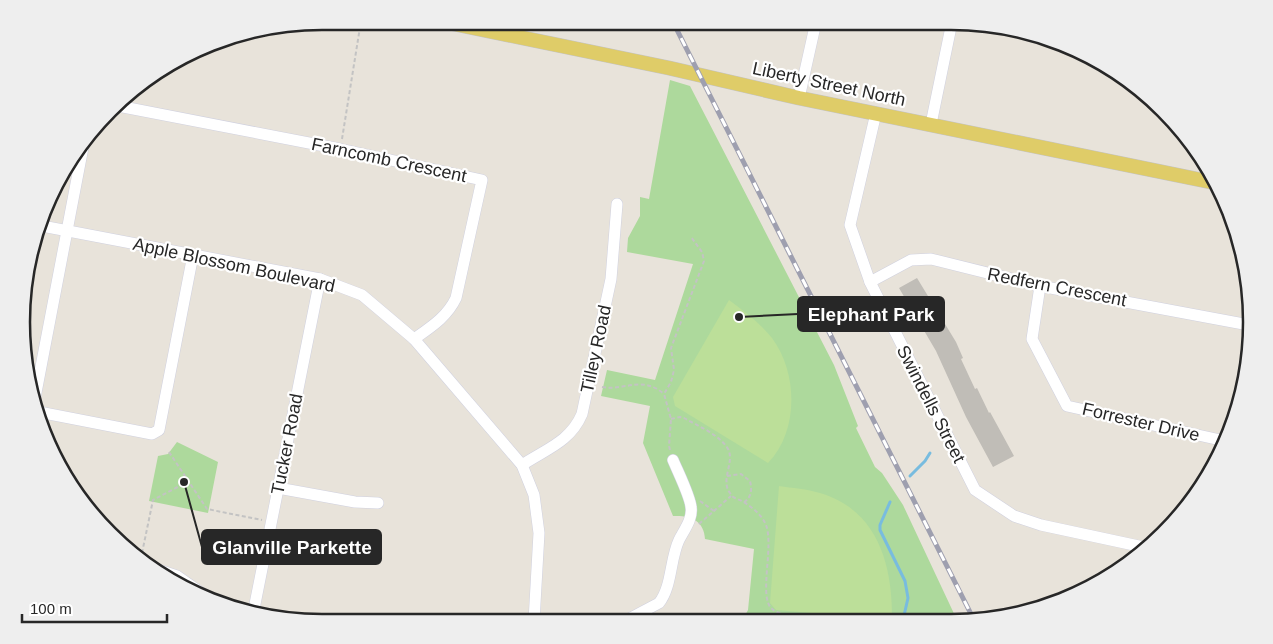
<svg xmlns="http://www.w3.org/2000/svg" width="1273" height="644" font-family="Arial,sans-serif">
  <rect width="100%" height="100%" fill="#e8e3da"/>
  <!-- green -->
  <g fill="#add99c">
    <path d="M670 80 690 86 834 365 858 426 856 428 875 467 882 473 903 505 957 620 742 621 748 610 754 549 705 539C704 520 690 515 673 516L643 443 650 406 601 396 607 370 655 380 693 264 627 252 628 238 640 216V197L649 199Z"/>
    <polygon points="177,442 218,462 208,513 149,501 158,456 168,454"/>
  </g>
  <!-- pitch -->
  <g fill="#bcdf99">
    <path d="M729 300C744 311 760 323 772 338 798 373 799 431 768 463L675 406 673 397Z"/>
    <path d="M779 486C792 488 807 489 820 493 877 510 892 563 892 616L836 615 776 610 770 603Z"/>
  </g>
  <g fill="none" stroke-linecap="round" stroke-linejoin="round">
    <!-- stream -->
    <g stroke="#78bcdf" stroke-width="3">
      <polyline points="910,476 925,461 930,453"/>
      <polyline points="890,502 880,525 880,530 905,581 908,598 903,620"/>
    </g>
  </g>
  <!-- building -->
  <polygon fill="#c0bdb7" points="917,278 956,342 963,358 961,359 975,389 977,388 989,413 990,412 1014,456 993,467 966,417 936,351 899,288"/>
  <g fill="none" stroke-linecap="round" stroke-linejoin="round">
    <!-- minor casing -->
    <g stroke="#d0d1df" stroke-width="12">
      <g id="minor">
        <polyline points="799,98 816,22"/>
        <path d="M118 106 340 149 482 180 456 298C447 317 431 327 414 339"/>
        <polyline points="876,113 850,225 870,282 975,490 1014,516 1041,525 1148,548"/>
        <polyline points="931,124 952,22"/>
        <polyline points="42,226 320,279 362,295 414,339 522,465 534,495 539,533 534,621"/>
        <polyline points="870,282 911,260 931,259 1040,286 1249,325"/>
        <polyline points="1040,286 1032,339 1067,406 1225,441"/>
        <polyline points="35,398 84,142"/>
        <polyline points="39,412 152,434 159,430 193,255"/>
        <path d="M522 465C546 449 570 442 582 414L611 279 617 204"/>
        <polyline points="278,488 355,502 378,503"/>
        <polyline points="159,570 177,576 207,597"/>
        <polyline points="254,609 320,279"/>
        <path d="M625 621 659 603C672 587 670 559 679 540 684 530 693 519 691 507 690 496 678 472 673 460"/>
      </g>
    </g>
    <!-- major casing -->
    <g stroke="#c3c3c3" stroke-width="15">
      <polyline id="major" points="440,21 669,68 799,98 1211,182"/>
    </g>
    <!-- path -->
    <g stroke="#c3c3c3" stroke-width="2" stroke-dasharray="4 2.5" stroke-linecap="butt">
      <polyline points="342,139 361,21"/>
      <path d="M602 387C626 391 642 375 664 394"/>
      <path d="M671 419 680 417 684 418C698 426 720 435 728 449 735 462 720 480 730 493 732 498 738 499 742 501 752 507 762 515 766 525 774 546 759 595 771 608 781 619 815 616 830 617L837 621"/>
      <polyline points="670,450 669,446 671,419 664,394 671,382 674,370 671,348 704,261 702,252 691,237"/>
      <polyline points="169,452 207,509 262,520"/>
      <path d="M727 476 741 474 750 481C752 489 752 497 744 502"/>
      <polyline points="700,501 714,511"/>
      <polyline points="699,524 731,496"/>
      <polyline points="142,553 153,500 189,481"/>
    </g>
    <!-- minor -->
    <use href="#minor" stroke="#fff" stroke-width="11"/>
    <!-- major -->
    <use href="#major" stroke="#dfcc68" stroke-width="14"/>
    <!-- rail casing -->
    <g stroke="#9e9faf" stroke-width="5">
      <polyline id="rail" points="673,22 974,620"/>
    </g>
    <!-- rail -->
    <use href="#rail" stroke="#fff" stroke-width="3" stroke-dasharray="9" stroke-linecap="butt"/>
  </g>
  <g text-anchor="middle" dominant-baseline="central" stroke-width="4.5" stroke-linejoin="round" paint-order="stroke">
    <!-- street labels -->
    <g font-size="18" fill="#272727" stroke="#fff">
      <text transform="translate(829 84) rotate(12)">Liberty Street North</text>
      <text transform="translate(389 160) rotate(12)">Farncomb Crescent</text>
      <text transform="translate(234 265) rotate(12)">Apple Blossom Boulevard</text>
      <text transform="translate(1057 287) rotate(11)">Redfern Crescent</text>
      <text transform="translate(596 349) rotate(-78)">Tilley Road</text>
      <text transform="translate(931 404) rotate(63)">Swindells Street</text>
      <text transform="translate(1141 422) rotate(13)">Forrester Drive</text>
      <text transform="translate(287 444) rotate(-79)">Tucker Road</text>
    </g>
  </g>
  <!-- crop -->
  <path d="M0 0H1273V644H0ZM322 30H951A292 292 0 0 1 1243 322V322A292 292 0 0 1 951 614H322A292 292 0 0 1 30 322V322A292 292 0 0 1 322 30Z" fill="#eee" fill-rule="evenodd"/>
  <path fill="none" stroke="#272727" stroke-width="2.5" d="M322 30H951A292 292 0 0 1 1243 322V322A292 292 0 0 1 951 614H322A292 292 0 0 1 30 322V322A292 292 0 0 1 322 30Z"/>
  <!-- callouts -->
  <path fill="none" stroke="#272727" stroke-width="2" d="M739 317L798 314M184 482L202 547"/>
  <g fill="#272727" stroke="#fff" stroke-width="2">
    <circle cx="739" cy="317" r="5"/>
    <circle cx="184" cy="482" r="5"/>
  </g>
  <g fill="#272727" stroke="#272727" stroke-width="2">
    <rect x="798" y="297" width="146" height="34" rx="5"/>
    <rect x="202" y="530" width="179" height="34" rx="5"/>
  </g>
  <g font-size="19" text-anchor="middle" font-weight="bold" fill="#fff">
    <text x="871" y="321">Elephant Park</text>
    <text x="292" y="554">Glanville Parkette</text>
  </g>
  <!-- scale -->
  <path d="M22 614v8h145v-8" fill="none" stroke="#272727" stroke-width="2.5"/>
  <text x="30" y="614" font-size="15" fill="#272727" stroke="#ffffff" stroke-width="4" paint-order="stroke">100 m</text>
</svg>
